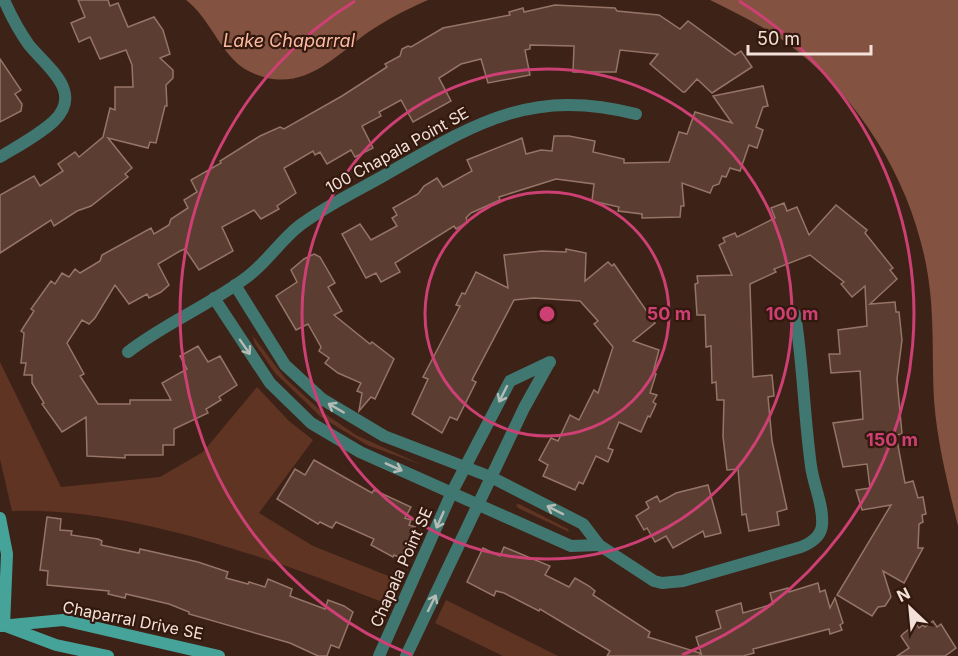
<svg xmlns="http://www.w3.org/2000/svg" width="958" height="656" font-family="Inter,sans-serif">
  <rect width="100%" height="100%" fill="#3d2217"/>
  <!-- green -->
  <g fill="#603423">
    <polygon points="252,335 285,378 321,411 356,435 422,465 367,445 321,417 275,373 255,344"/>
    <path d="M0 362 61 487 160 477 203 452 257 387 289 421 313 440 259 513 313 546 401 581 390 605C276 561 131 506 12 511L0 459Z"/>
    <polygon points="519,504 568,529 569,532 518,508 516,505"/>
    <polygon points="446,600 558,656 503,656 435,623"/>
  </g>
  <!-- water -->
  <g fill="#835240">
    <path d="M186 0H428C407 9 386 20 367 33 336 56 308 87 267 78 256 75 246 71 238 64 217 45 208 17 186 0Z"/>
    <path d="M710 0H958V526C948 485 937 442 934 400 932 364 934 327 930 291 920 198 869 108 796 50 770 29 740 15 710 0Z"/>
  </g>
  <!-- building -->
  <g fill="#5b3d32" stroke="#967568" stroke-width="1.5">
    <polygon points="78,0 108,0 110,6 118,3 128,27 154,17 163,30 170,54 160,58 173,70 173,78 166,85 167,106 165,106 156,143 150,142 148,148 108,138 132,168 125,174 128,177 91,206 77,211 54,226 51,220 0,253 0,195 34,176 40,186 63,171 58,164 75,152 79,157 103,137 110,108 115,110 115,87 133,87 132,65 126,50 100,59 90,37 79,42 71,23 85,17"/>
    <polygon points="555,5 615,8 617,11 659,15 680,29 688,21 735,55 741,51 752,67 712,93 697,79 685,92 683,92 650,64 658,54 620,50 616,72 573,72 574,46 530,45 530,49 525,50 530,75 488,83 481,59 461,64 439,78 451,101 413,122 401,100 379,112 381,116 362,126 373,148 355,157 351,150 327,164 320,152 315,155 313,151 284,168 296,193 277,206 279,209 261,219 254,210 222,227 233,251 199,270 185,249 180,251 158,264 169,285 161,292 149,298 147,294 129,304 115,285 95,318 89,324 82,320 67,343 84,374 80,376 98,404 130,404 130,400 171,400 162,383 187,369 180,356 198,346 208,362 220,356 237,385 219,397 221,400 206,409 208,413 174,429 174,445 163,445 163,455 125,455 125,458 87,456 86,417 62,432 42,404 44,403 32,383 32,375 24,375 26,363 21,363 24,333 21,331 34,311 31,309 51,281 55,284 62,273 69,277 75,269 80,273 100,261 102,255 151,228 154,234 169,225 171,219 188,208 184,200 197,192 191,180 221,163 220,161 260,136 280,127 284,129 342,96 387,67 385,64 400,56 402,49 408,46 411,47 443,28 510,15 509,12 523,8 524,12"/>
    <polygon points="0,59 21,90 15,94 22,104 21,111 0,122"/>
    <polygon points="763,86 768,106 763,107 756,127 763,130 757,148 749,145 740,171 730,168 726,177 722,176 719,184 713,186 710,193 682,183 684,206 681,206 680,217 642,218 642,214 618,211 619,207 592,201 594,184 556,179 499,197 500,200 471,213 466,218 468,222 456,229 454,226 395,263 400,272 381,282 376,273 366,278 342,234 360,224 371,240 397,226 392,218 397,215 393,208 418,194 424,186 437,178 443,187 472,171 467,160 522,138 526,154 541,150 552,151 554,136 569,136 595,141 593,152 624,159 624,163 669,162 679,132 687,134 695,112 732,123 713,96"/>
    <polygon points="784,203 787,211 797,207 809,235 836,205 867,230 865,233 893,268 890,270 897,279 870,304 895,302 896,312 899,312 902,340 897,379 902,434 896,435 905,483 913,481 918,498 923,497 926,514 922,515 923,522 919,524 918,548 923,548 904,583 883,571 891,597 885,606 878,607 872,616 837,595 891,505 862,510 856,490 870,488 867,464 843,467 833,423 863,419 860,371 831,373 829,354 840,354 838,330 867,326 865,286 852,297 841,284 844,282 810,255 774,269 776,272 750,284 753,377 772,375 774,396 768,397 772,441 787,509 777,512 779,525 749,531 746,514 742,515 738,469 727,470 723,437 724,400 717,400 716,382 712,383 711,346 706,347 705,315 697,315 695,284 698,283 697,276 732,275 719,245 725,242 723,238 735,233 737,237 775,218 771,208"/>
    <polygon points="566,249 586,253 585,281 608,262 612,266 614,264 655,323 633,341 659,350 653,373 656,374 650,393 657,395 653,402 656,404 650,417 648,416 641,432 619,422 608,448 613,450 608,462 596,456 583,484 579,482 575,490 543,476 548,465 539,460 551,438 558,441 570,415 579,420 594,390 598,393 613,347 594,324 598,321 580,301 534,298 514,300 472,380 476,382 457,420 450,417 442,433 412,414 428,379 423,377 460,306 456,305 462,293 465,294 476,272 508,288 504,255 542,251 566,252"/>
    <polygon points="314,254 320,257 335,283 328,287 342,311 334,315 370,344 372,342 394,359 375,399 371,397 359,411 362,393 357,391 361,383 338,373 325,363 329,358 319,351 321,347 308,324 296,330 276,296 297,282 291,270 304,259"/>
    <polygon points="314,460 372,493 374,490 411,507 405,518 411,520 409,525 415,527 401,558 394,555 393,557 371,545 374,539 336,522 332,528 320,522 318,524 277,499 295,469 305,475"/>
    <polygon points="708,485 721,533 705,537 703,531 673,548 666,536 655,542 647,528 644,530 636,516 649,508 646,502 657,496 660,502 676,493"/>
    <polygon points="47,517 61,519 60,530 72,531 71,535 98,539 102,541 101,545 139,553 140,549 198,562 228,572 226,578 248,584 249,582 265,587 268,579 292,589 290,596 325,609 328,600 344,606 353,612 339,648 331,645 327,656 318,656 290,643 189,614 189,612 169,604 126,594 125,598 108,594 109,591 47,585 48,571 40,570"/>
    <polygon points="504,547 550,566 545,575 569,587 575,578 589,586 595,591 593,595 650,632 648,637 700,653 700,656 607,656 610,651 540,609 539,611 504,593 496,591 494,596 467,582 483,548 500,556"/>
    <polygon points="818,583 820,592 825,590 830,608 835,598 843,623 840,625 842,630 830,634 829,629 753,649 754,653 743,656 702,656 696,637 721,628 716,611 741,603 743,613 773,604 770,593 788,588 789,592"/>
    <polygon points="933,621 937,627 941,624 956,648 945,656 897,656 909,648 901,636 904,633 916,624 919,628 923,625 925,627"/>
  </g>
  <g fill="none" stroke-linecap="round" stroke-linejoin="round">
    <!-- street -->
    <g stroke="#417771" stroke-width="12">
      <path d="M0 157C18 146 39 135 54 121 84 92 47 67 29 45 19 31 11 16 4 0"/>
      <path d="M235 285 285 365 322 399 384 436 491 477 583 524 599 545 654 581 662 583 683 581 801 547C811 543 821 537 822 525 824 506 813 484 811 466 804 415 803 364 795 314"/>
      <polyline points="214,298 270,383 311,423 360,452 571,546 599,545"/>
      <path d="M128 352C165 323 210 305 247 277 267 262 280 241 299 226 325 206 357 191 385 175 474 124 530 87 636 114"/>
      <polyline points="379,656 452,492 510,381 550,362"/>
      <polyline points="406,656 524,408 549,363"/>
    </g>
    <!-- secondary -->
    <g stroke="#46a399" stroke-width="12">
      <polyline points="0,518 7,554 4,626"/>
      <polyline points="0,626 63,620 219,656"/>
      <polyline points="8,627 56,645 108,656"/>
    </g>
  </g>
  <!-- one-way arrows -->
  <defs><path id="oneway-shaft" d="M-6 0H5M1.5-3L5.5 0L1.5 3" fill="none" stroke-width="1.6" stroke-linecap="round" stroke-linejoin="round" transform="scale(1.5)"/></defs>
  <g stroke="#b5bbb5">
    <use href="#oneway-shaft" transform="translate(245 347) rotate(55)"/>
    <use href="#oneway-shaft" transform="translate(503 394) rotate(117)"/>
    <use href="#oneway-shaft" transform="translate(336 408) rotate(-150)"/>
    <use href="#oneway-shaft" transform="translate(394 467) rotate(24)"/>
    <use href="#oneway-shaft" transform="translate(555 510) rotate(-153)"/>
    <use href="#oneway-shaft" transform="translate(440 520) rotate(114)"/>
    <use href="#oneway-shaft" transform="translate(432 603) rotate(-64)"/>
  </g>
  <!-- distance rings -->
  <g fill="none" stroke="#cc4074" stroke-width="3">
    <circle cx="547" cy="314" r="122"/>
    <circle cx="547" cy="314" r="245"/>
    <path d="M412 655A367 367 0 0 1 355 1M739 1A367 367 0 0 1 682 655"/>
  </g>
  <g text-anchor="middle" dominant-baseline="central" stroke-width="4.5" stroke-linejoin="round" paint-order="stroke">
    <!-- street labels -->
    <g font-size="16" fill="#f3e0d9" stroke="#33180e">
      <text transform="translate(397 150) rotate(-29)">100 Chapala Point SE</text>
      <text transform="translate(401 567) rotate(-66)">Chapala Point SE</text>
      <text transform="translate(133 620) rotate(11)">Chaparral Drive SE</text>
    </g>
    <!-- water labels -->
    <g font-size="18" font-style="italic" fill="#fbbba3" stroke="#33180e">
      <text x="289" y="40">Lake Chaparral</text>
    </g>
  </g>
  <circle cx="547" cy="314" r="9" fill="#cc4074" stroke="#33180e" stroke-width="3"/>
  <g font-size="18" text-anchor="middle" font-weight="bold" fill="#cc4074" stroke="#33180e" stroke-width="4.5" stroke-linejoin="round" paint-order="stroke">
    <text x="669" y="320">50 m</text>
    <text x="792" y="320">100 m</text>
    <text x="892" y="446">150 m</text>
  </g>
  <!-- north arrow -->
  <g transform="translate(910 608) rotate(334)" stroke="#33180e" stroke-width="4.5" paint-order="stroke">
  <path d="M0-4.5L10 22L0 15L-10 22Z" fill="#f3e0d9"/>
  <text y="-9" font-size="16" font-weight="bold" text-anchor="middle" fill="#f3e0d9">N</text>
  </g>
  <!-- scale -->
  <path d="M748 45v9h123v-9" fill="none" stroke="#f3e0d9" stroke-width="3"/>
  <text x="757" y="45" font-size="18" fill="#f3e0d9" stroke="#33180e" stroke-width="4.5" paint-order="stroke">50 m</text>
</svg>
